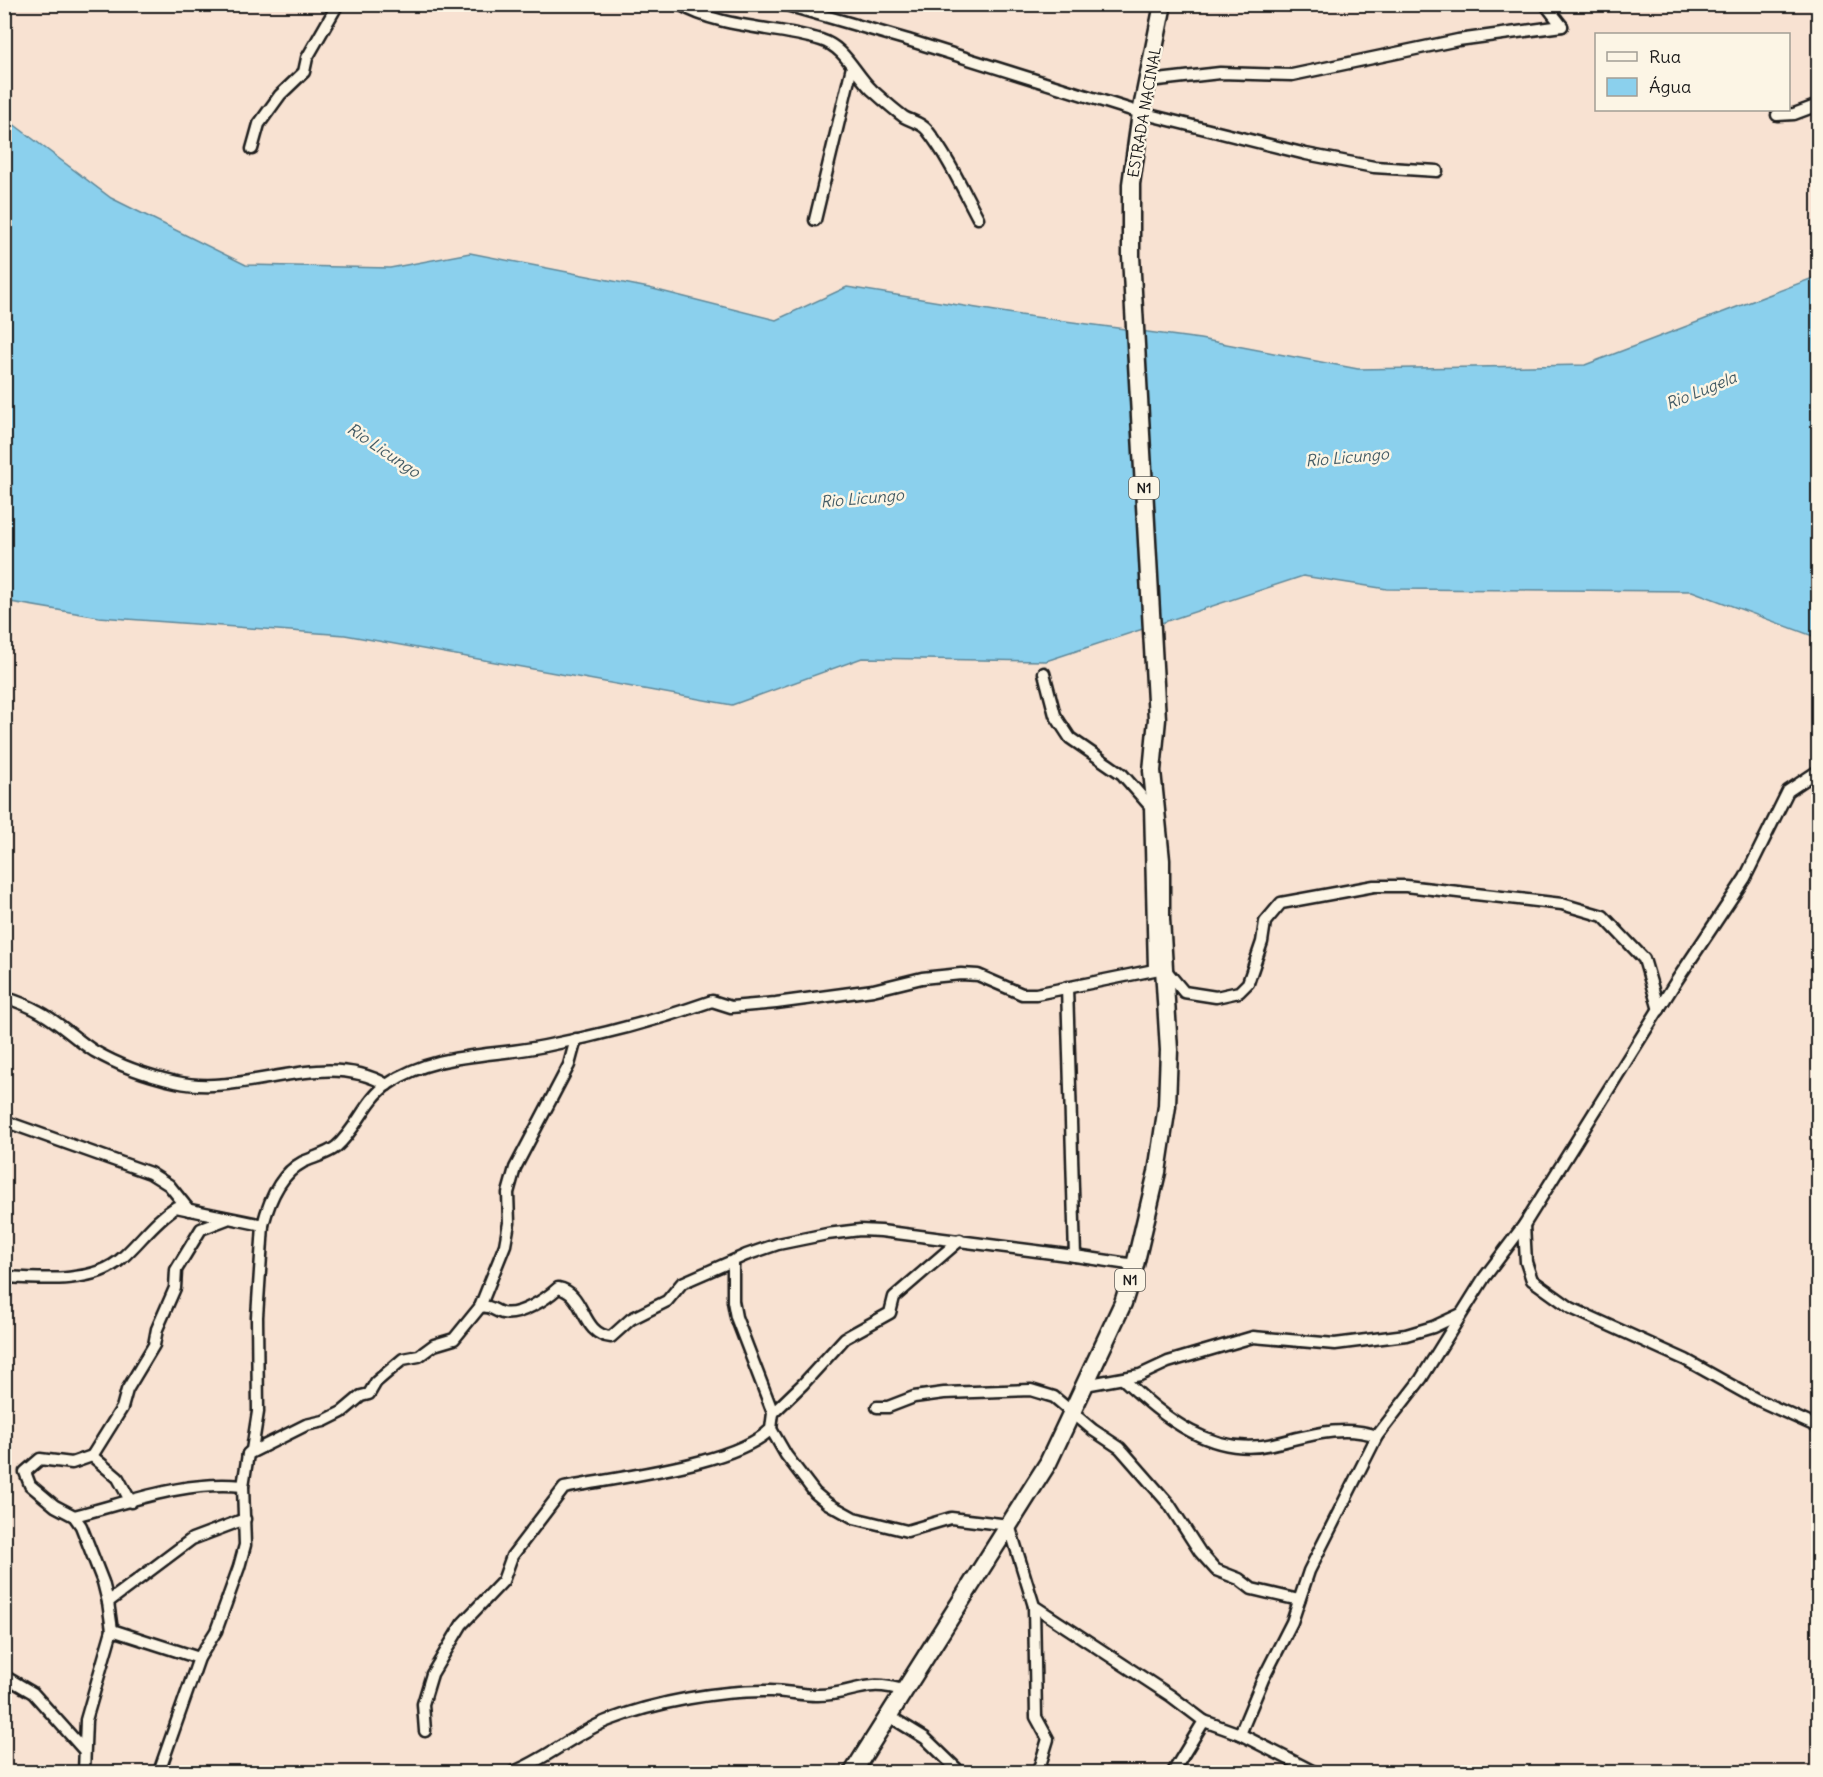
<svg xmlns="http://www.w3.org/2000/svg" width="1823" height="1777" font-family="Delius,sans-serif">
  <rect width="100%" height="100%" fill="#f8e2d2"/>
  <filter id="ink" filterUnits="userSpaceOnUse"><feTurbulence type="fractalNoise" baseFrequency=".0167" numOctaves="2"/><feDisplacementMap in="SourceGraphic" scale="12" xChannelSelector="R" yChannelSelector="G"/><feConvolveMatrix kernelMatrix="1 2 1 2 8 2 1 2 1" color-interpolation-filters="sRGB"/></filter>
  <g filter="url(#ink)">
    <!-- water -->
    <polygon fill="#8bd0ed" stroke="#5f8899" stroke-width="1.5" points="4,117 111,198 246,265 390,268 470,253 649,288 776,320 847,287 1020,315 1200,339 1358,369 1585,365 1818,276 1818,638 1692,591 1387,589 1303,576 1046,661 862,658 732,705 345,635 99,617 5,601"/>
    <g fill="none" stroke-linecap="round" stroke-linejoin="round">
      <!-- minor casing -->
      <g stroke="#1c1c1c" stroke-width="15">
        <g id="minor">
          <path d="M679 4C722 29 775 26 821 40 846 48 854 73 872 90 882 99 893 109 904 117 911 121 922 123 927 130 948 157 962 188 978 218"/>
          <polyline points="783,4 908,40 1141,113 1306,154 1374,167 1437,171"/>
          <polyline points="1545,4 1562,26"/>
          <polyline points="1149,81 1220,73 1292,75 1458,40 1562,26"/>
          <polyline points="1777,115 1794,114 1818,105"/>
          <polyline points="252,149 259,124 280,95 304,72 307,58 338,4"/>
          <polyline points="815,220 852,67"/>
          <polyline points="1044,673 1055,715 1070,738 1122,774 1150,806 1154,969"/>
          <path d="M4 997C16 1001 28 1005 38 1011 58 1021 75 1039 94 1051 118 1065 149 1076 176 1082 245 1098 322 1047 387 1085"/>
          <polyline points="4,1121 150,1173 169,1185 189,1210"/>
          <polyline points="1524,1225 1526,1262 1532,1280 1571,1308 1686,1360 1756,1399 1818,1427"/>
          <polyline points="1075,1256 1135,1265"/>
          <path d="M4 1277C39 1279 95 1284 122 1258 141 1241 155 1220 176 1207L263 1225C269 1201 280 1174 303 1162 314 1157 327 1154 336 1147 357 1129 365 1100 388 1084 435 1052 491 1057 545 1046 601 1035 658 1020 712 1001L731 1007 776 1003 873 990 922 978 961 974 978 975 1022 994H1036L1164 968 1184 992 1216 997 1239 992 1248 983 1262 942 1265 922 1281 903 1374 886H1406L1562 904 1603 916 1644 959 1659 1010"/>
          <polyline points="480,1307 505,1245 509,1223 508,1193 515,1168 569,1065 576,1039"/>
          <path d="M1123 1379C1165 1418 1212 1458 1273 1444 1308 1436 1342 1424 1377 1436"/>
          <polyline points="1085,1385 1140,1375 1168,1362 1253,1337 1335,1344 1406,1335 1433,1327 1461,1314"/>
          <polyline points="877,1407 888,1407 914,1397 944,1393 1031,1390 1054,1397 1093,1430 1120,1448 1169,1504 1200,1552 1216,1570 1239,1579 1252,1589 1299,1600"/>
          <polyline points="773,1413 803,1384 845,1338 890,1313 894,1297 960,1240"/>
          <polyline points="771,1429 786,1455 815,1493 827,1503 854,1518 907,1531 951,1518 1009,1525 1034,1606 1171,1696 1204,1721 1240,1734 1263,1679 1292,1622 1309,1571 1377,1436 1421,1379 1484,1278 1524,1225 1675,983 1745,878 1788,791 1818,771"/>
          <path d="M248 1454 306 1425 324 1421 342 1412 361 1396 369 1394 376 1382 403 1359 419 1356 434 1345 454 1339 480 1307C491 1305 494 1311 502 1313 519 1317 546 1299 558 1288 586 1293 580 1334 611 1337L631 1319 667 1301 682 1283 746 1255 778 1244 827 1234 860 1230 881 1231 1075 1256 1067 987"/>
          <polyline points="92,1456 122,1408 127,1390 154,1345 157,1329 175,1288 176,1270 201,1229 227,1219"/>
          <path d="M74 1516C130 1502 184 1480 243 1486"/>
          <polyline points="108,1602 192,1539 245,1519"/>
          <polyline points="1034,1606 1036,1717 1048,1739 1038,1772"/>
          <polyline points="112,1630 199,1658"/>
          <polyline points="4,1676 33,1693 83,1749"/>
          <polyline points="889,1716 925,1738 960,1772"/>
          <path d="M425 1731 423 1704 432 1674 462 1624 503 1581 512 1556 564 1488C616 1477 735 1465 771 1429L773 1413 736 1317 733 1301V1261"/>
          <polyline points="1240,1734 1314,1772"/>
          <polyline points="84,1772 86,1720 112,1630 108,1602 103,1582 81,1526 74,1516 55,1506 30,1485 25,1472 40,1459 72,1463 92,1456 118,1478 131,1502"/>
          <polyline points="159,1772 199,1658 216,1631 239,1567 245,1545 243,1486 248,1454 252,1450 258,1412 257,1317 263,1225"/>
          <path d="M513 1772C547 1759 575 1733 609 1720 656 1702 720 1690 770 1691 786 1691 801 1695 816 1695 853 1696 862 1677 905 1691"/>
          <polyline points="1173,1772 1204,1721"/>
        </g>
      </g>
      <!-- trunk casing -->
      <g stroke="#1c1c1c" stroke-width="21">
        <polyline id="trunk" points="853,1772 1048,1463 1123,1303 1135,1265 1157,1172 1167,1106 1169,1050 1161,919 1161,860 1152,771 1157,719 1131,256 1131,184 1141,113 1163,4"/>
      </g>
      <!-- minor -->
      <use href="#minor" stroke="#fcf5e5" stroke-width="10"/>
      <!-- trunk -->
      <use href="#trunk" stroke="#fcf5e5" stroke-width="16"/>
    </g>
  </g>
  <g text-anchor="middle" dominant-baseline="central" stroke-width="5" stroke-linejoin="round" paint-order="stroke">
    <!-- shield labels -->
    <g fill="#fcf5e5" stroke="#5f5d58" stroke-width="1.5">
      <rect x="1129" y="477" width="30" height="22" rx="4.5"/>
      <rect x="1115" y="1269" width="30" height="22" rx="4.5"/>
    </g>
    <g font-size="14" font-weight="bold" fill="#1c1c1c">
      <text x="1144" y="488">N1</text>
      <text x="1130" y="1280">N1</text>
    </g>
    <!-- street labels -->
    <g font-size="15" fill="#1c1c1c" stroke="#fcf5e5">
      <text transform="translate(1144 112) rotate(-80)">ESTRADA NACINAL</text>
    </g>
    <!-- water labels -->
    <g font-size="16" font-style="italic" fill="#435b65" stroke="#fcf5e5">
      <text transform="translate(1701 390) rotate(-22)">Rio Lugela</text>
      <text transform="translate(384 450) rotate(34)">Rio Licungo</text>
      <text transform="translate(1347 457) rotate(-5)">Rio Licungo</text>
      <text transform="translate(862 498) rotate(-5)">Rio Licungo</text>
    </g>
  </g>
  <!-- margin -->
  <rect width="1823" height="1777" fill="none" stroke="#fcf5e5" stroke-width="24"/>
  <rect x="12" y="12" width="1799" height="1753" fill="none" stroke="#1c1c1c" stroke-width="2" filter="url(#ink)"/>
  <!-- legend -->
  <rect x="1595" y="33" width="195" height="78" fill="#fcf5e5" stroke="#a29e95" stroke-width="1.5"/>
  <rect x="1607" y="52" width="30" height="9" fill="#fcf5e5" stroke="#a29e95" stroke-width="1.5"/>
  <text x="1649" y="63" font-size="18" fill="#1c1c1c">Rua</text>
  <rect x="1607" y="78" width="30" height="18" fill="#8bd0ed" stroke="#a29e95" stroke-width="1.5"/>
  <text x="1649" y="93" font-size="18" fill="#1c1c1c">Água</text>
</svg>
